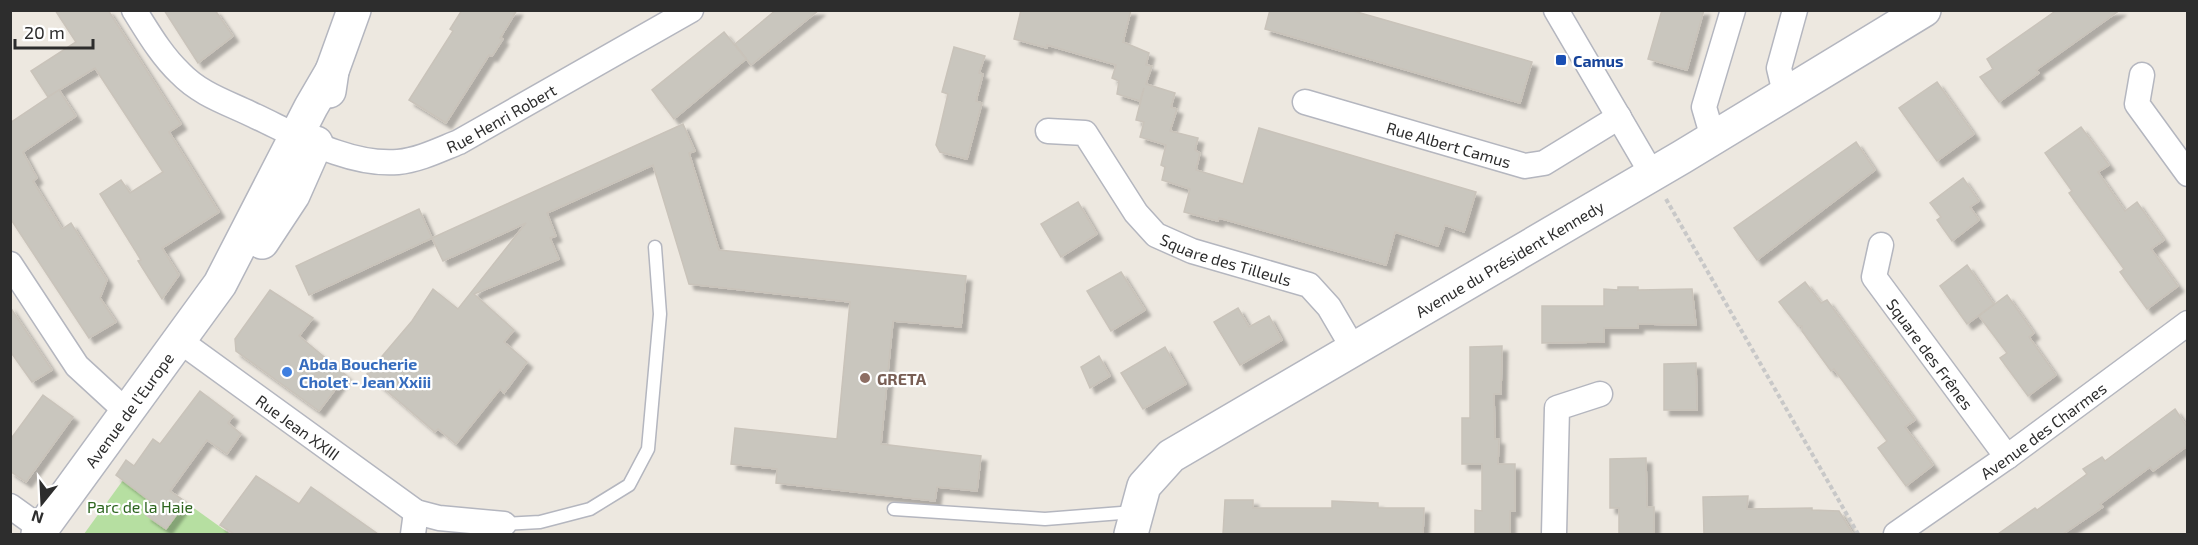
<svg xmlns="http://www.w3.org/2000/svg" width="2198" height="545" font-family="'Exo 2',sans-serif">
  <defs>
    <filter id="shadow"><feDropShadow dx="5.5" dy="5.5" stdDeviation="1.5" flood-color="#0004"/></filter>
  </defs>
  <rect width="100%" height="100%" fill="#ede8e0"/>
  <!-- green -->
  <polygon fill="#b6dfa1" points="134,465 230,534 84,534"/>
  <!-- building -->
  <g fill="#c9c6be" stroke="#c9c3ba" stroke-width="1.5" filter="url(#shadow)">
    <polygon points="55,10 108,10 181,124 169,132 219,212 162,248 179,275 162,299 138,261 141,260 100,194 121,180 130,193 163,172 95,68 48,97 31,71 76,42"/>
    <polygon points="164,10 215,10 233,36 198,63"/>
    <polygon points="462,10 517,10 500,38 503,39 492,56 489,55 446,123 409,100 453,31 450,29"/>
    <polygon points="776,10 819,10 751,65 735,44"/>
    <polygon points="1021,10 1131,10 1123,42 1149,53 1146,65 1152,66 1146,84 1175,93 1171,107 1177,109 1170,131 1198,138 1195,150 1200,153 1196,170 1243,184 1259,128 1476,192 1464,232 1445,225 1438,246 1395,232 1386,265 1219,218 1218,221 1184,212 1190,189 1162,180 1165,167 1161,165 1166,145 1140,137 1144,122 1136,120 1144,88 1140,101 1117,94 1119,81 1112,78 1116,65 1047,45 1047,48 1014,39"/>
    <polygon points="1270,10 1350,10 1532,62 1520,103 1265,29"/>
    <polygon points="1662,10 1704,10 1687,70 1648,59"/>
    <polygon points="2057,10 2120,10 2036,70 2039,73 1999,102 1980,77 1993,69 1987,59"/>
    <polygon points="724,32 746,59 674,119 652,90"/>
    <polygon points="954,47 985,56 979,73 983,74 976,101 982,103 967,159 940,152 936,145 948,94 942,92"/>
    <polygon points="1937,82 1974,134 1937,161 1899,108"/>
    <polygon points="59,90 76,116 23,152 37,178 33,181 62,229 71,223 107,280 100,298 116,322 89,338 10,218 10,123"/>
    <polygon points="683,124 695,151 689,153 719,250 966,276 961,327 893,321 881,444 981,456 977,491 937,487 935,501 776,483 777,469 731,464 735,428 837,439 850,302 689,284 653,165 547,213 556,236 550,238 559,259 474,294 514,330 504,342 527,362 504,393 500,389 456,444 438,429 435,432 367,374 412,321 433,289 458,309 526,223 443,261 432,238 309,295 296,266 419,209 432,238"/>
    <polygon points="2081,127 2109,165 2098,172 2125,211 2137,202 2164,240 2151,249 2178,286 2147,309 2120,272 2124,269 2069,193 2072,191 2045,153"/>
    <polygon points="1856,142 1875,170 1757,260 1734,228"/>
    <polygon points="1963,178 1979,201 1970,207 1979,220 1952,241 1937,220 1941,217 1930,203"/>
    <polygon points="1078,202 1097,234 1061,257 1041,224"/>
    <polygon points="1967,265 1994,304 1967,324 1940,286"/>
    <polygon points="1121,272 1145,310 1111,331 1087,291"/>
    <polygon points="1805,282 1821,303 1827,300 1915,420 1905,427 1933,465 1906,486 1878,448 1887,441 1834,369 1831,371 1802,331 1802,326 1798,326 1779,302"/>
    <polygon points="1618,287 1638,287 1638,290 1692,289 1696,325 1638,324 1638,328 1604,328 1604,342 1542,343 1542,306 1604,306 1604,289 1618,290"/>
    <polygon points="270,290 313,318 299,336 346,375 319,411 236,351 235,339"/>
    <polygon points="2007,295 2034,333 2029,337 2056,375 2028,396 2000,358 2007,353 1979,316"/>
    <polygon points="10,307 52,370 32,382 10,351"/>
    <polygon points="1238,308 1249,327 1269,316 1282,340 1240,365 1214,322"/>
    <polygon points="1502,346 1501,394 1494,394 1495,439 1499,439 1498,464 1515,464 1515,511 1510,511 1510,534 1475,534 1475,510 1482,511 1482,464 1462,464 1462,418 1470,418 1470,347"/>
    <polygon points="1165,347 1186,384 1143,409 1121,373"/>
    <polygon points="1099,356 1110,376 1090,388 1081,367"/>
    <polygon points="1696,363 1697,410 1664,410 1664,364"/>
    <polygon points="200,391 233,416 228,423 241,434 227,454 207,440 170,491 186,502 166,529 146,515 154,504 116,475 126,460 134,466 153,439 160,444"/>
    <polygon points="43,395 73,417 26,482 10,471 10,440"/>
    <polygon points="2175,409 2187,427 2187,446 2153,471 2150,467 2100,504 2103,507 2063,534 1998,534 2035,508 2037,510 2087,474 2083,469 2102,457 2105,461"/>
    <polygon points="1646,458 1647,507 1654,507 1654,534 1619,534 1619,508 1610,508 1610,459"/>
    <polygon points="256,476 299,504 311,487 378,534 234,534 220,525"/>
    <polygon points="1748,496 1747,509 1812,508 1812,510 1839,511 1853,534 1704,534 1703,497"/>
    <polygon points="1225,500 1253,500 1253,508 1332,508 1332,501 1378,503 1378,508 1424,508 1423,534 1223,534"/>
  </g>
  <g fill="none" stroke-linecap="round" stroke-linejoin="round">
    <!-- lane casing -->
    <g stroke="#b4b6bf" stroke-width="15">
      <g id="lane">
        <polyline points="894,509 1045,519 1134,512"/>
        <polyline points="504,524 540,522 590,509 629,485 648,449 660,314 655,247"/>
      </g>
    </g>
    <!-- street casing -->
    <g stroke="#b4b6bf" stroke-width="27">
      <g id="street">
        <path id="s1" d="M134 10C148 32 161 55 180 73 201 95 229 103 255 116 298 136 349 166 398 162 419 160 439 150 459 142L691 10"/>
        <polyline points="1556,10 1652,174"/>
        <polyline points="2142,75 2137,104 2188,174"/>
        <polyline points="1785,93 1779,68 1795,10"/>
        <path id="s2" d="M1305 102 1525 166 1544 163 1619 117"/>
        <path id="s3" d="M1048 131 1085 133 1136 213 1156 235 1192 251 1309 285 1329 307 1353 348"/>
        <polyline points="1713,138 1704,107 1733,10"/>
        <path id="s4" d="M1881 245 1874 277 2007 457"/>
        <polyline points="10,264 77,366 127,412"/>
        <path id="s5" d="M180 341 416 512 439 518 504 524"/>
        <polyline points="10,506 42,529"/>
        <polyline points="413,534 416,512"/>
        <polyline points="1554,534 1557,408 1600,394"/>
        <path id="s6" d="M1896 534 2007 457 2188 323"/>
      </g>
    </g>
    <!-- secondary casing -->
    <g stroke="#b4b6bf" stroke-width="36">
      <g id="secondary">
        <polyline points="329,91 332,71 354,10"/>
        <polyline points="262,242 293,195 316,143"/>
        <path id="s7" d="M38 534 220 284 311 107 332 71"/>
        <path id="s8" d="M1131 534 1144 486 1171 456 1682 157 1924 10"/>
      </g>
    </g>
    <!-- path -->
    <polyline stroke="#c8c8c8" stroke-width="4" stroke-dasharray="4.5 3" stroke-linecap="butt" points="1666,199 1858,534"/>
    <!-- lane -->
    <use href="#lane" stroke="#fff" stroke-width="12"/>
    <!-- street -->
    <use href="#street" stroke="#fff" stroke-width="24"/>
    <!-- secondary -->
    <use href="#secondary" stroke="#fff" stroke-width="33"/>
  </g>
  <!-- markers -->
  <rect fill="#1a4fb4" stroke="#fff" stroke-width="2" x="1555" y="54" width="12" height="12" rx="3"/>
  <circle fill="#3f7fe0" stroke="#fff" stroke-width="2" cx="287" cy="372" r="6"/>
  <circle fill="#8d6e63" stroke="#fff" stroke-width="2" cx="865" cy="378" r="6"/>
  <g text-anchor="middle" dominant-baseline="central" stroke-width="4.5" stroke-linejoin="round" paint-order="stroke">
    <!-- transit labels -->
    <g font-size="16" font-weight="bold" fill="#164399" stroke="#fff" text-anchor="start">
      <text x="1573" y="60">Camus</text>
    </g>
    <!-- street labels -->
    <g font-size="16" fill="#2d2d2d" stroke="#fff">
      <text stroke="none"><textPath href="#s1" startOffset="430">Rue Henri Robert</textPath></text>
      <text stroke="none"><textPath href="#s2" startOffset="150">Rue Albert Camus</textPath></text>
      <text stroke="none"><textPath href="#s8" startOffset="482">Avenue du Président Kennedy</textPath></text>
      <text stroke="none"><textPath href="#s3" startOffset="236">Square des Tilleuls</textPath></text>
      <text stroke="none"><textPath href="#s4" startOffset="128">Square des Frênes</textPath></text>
      <text stroke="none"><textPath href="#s7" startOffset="154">Avenue de l’Europe</textPath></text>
      <text stroke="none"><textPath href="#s5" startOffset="146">Rue Jean XXIII</textPath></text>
      <text stroke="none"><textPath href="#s6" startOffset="180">Avenue des Charmes</textPath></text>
    </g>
    <!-- shop labels -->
    <g font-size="16" font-weight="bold" fill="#366cbe" stroke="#fff" text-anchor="start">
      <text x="299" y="363">Abda Boucherie<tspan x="299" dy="18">Cholet - Jean Xxiii</tspan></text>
    </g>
    <!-- education labels -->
    <g font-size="16" font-weight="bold" fill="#785e54" stroke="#fff" text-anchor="start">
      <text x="877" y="378">GRETA</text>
    </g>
    <!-- park labels -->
    <g font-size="16" fill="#2e6620" stroke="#fff">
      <text x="140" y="506">Parc de la Haie</text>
    </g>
  </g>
  <!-- border -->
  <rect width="2198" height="545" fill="none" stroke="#2d2d2d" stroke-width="24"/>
  <!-- north arrow -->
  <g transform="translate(42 503) rotate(198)" stroke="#ffffff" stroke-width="4.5" paint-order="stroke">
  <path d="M0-4.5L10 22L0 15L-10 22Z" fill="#2d2d2d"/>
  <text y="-9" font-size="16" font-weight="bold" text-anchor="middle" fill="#2d2d2d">N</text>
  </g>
  <!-- scale -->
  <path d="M15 39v9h78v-9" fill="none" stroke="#2d2d2d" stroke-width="3"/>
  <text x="24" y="39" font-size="18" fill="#2d2d2d" stroke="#ffffff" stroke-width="4.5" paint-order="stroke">20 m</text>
</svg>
